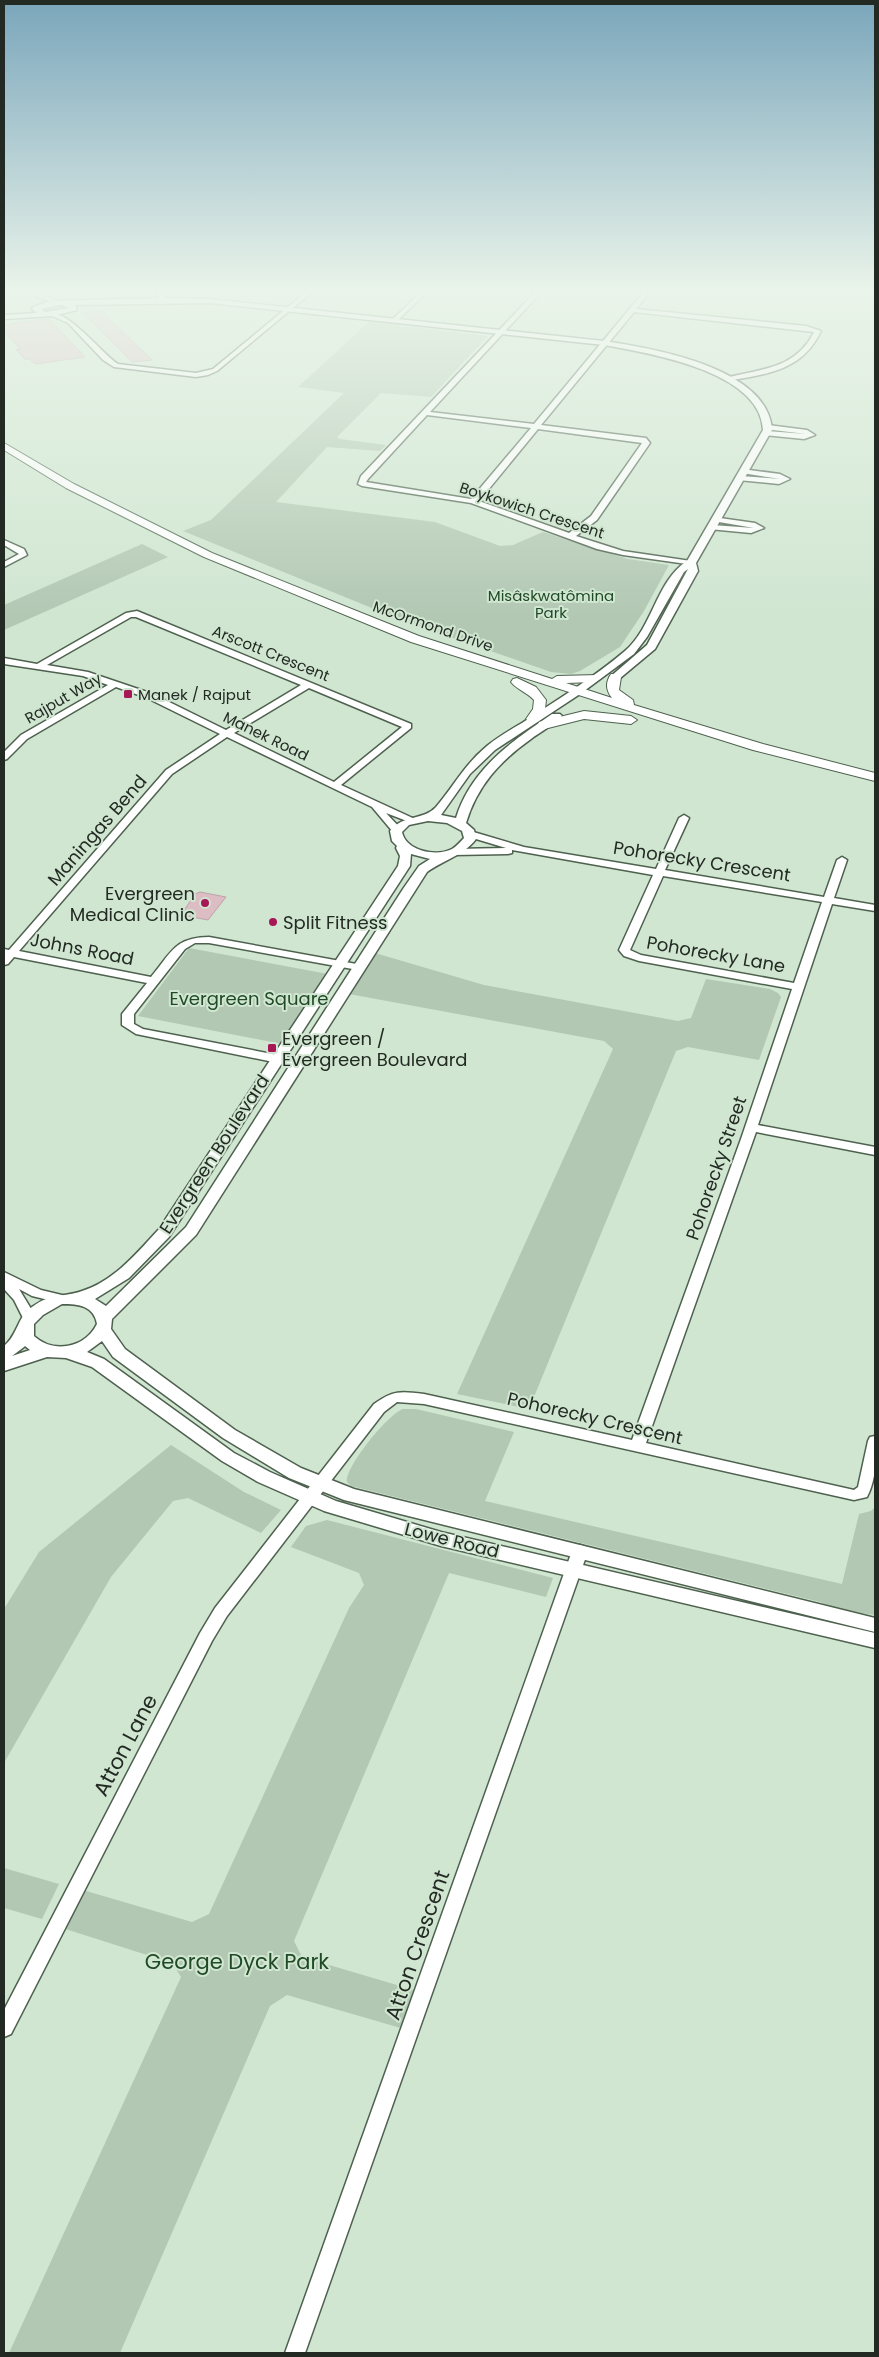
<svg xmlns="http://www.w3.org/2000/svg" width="879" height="2357" font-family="Poppins,sans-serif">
  <rect width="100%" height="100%" fill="#d0e6d1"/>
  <!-- green -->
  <g fill="#b2c8b3">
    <polygon points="369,322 488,336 431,397 381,393 337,437 340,439 386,445 380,451 327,447 276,502 435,522 500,546 513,545 543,532 628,559 669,565 644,611 620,647 580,671 571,674 551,672 399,619 183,531 211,520 344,393 298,387"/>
    <polygon points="142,544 168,557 4,630 4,605"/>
    <polygon points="189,948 328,974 282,1044 138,1016"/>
    <polygon points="375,953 484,985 678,1021 691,1018 706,979 770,989 778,993 781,997 759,1060 688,1047 676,1051 529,1409 457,1394 613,1049 604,1041 349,994"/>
    <path d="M403 1409H416L514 1432 485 1501 842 1584 859 1514 871 1511 875 1507V1615L839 1610 820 1602 351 1486 347 1482C345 1467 388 1414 403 1409Z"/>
    <polygon points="171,1445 244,1492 281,1510 261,1533 188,1498 173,1501 111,1577 4,1763 4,1609 39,1552"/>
    <polygon points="327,1520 553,1578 546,1597 449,1573 294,1941 302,1957 424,1993 411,2031 287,1995 270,2006 120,2353 9,2353 181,1977 172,1963 56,1926 76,1888 192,1922 209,1914 349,1608 364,1585 359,1573 291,1547 306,1526"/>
    <polygon points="4,1868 59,1884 42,1919 4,1908"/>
  </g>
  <!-- building -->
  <g fill="#dcbdc4" stroke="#bfa2a9">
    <polygon points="101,311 128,337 152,360 132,362 83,313"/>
    <polygon points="44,319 50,320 85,357 35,364 30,359 25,359 16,350 20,349 4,331 4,325"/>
    <polygon points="200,892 226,897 208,920 181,915 195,894"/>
  </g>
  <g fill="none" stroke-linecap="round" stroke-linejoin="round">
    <!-- minor casing -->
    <g stroke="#4e614f" stroke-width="3">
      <g id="minor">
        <polygon points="22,288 29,288 63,303 60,305 35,296"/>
        <polygon points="154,288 160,288 165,301 161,301"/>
        <path d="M311 288H317L217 371 208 375 196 377 114 367 103 360 68 323 50 315C65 306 103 355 118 364L196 373 213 369Z"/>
        <polygon points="425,288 431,288 396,322 392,322 392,320"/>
        <path d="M539 288H545L430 412 534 424 647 288H653L636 309 806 326 821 331C802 371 767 374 727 381L724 379 725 378C761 369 796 369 814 332L634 312 541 425 646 438 650 443 597 520 576 536 623 551 691 561H694V565L623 555 597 549 471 503 362 486 358 484 361 476ZM427 415 531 428 471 499 366 482 368 479ZM538 429 642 443 591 516 569 533 479 501Z"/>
        <polygon points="768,425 807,430 815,435 804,439 764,435 764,431 767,431 806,434 765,429 764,427"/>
        <polygon points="742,469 780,474 790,479 779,484 738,480 738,476 741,476 780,479 742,473"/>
        <polygon points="713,517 755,523 764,528 751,533 709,529 709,525 712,525 754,528 713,521"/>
        <polygon points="4,540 24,549 27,555 4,567 4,562 19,554 4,545"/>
        <path d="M137 611 411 724V728L341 785 417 820 412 823 386 813 402 830 401 832H393L372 807 227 737 172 774 19 951 151 977C171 953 175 937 209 937L362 965 363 967 362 969 358 970 209 943H195L185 949 134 1014V1024L143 1029 298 1059 302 1061 304 1063 302 1065 298 1067 136 1034 122 1025V1014L147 983 14 957 8 964 4 965V949L9 950 166 770 220 734 147 698 116 687 27 739 7 759 4 760V752L21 735 108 685 83 676 4 664V658L37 664 126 613ZM131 617H136L301 685 226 730 153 694 88 672 47 665ZM309 688 402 727 334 782 234 733Z"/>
        <path d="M684 815 689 818 665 870 824 897 837 860 842 857 847 860 834 898 875 905V911L832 904 758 1125 875 1147V1155L756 1132 646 1443 854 1490 858 1487 868 1441 870 1437 875 1436C876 1456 877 1478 867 1497L854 1500 424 1404 397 1402 384 1412 227 1616 212 1641 11 2034 4 2037V2010L200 1633 215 1608 374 1404C393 1390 401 1391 424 1394L632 1440 741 1139 792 989 639 961 624 956 619 950 653 875 512 850V853L508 854 454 855 449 852 454 849 506 848 466 836 465 834 470 831 524 847 656 869 679 818ZM663 876 822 902 794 983 641 955 630 950Z"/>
        <polygon points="4,1272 41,1290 66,1296 68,1299 61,1303 32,1296 19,1289 36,1317 34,1320 24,1320 14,1300 4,1289"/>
        <polygon points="580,1545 585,1547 588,1551 305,2353 285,2353 572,1551 575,1547"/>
      </g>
    </g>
    <!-- tertiary casing -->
    <g stroke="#4e614f" stroke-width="3">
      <path id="tertiary" d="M163 298 210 299 604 341C651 348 768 367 772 430L696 563 698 571 655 649 619 679H611L610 677 647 645 688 569 684 572 647 637 634 654 580 694 495 750 470 774 441 815 456 818C471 769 512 741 552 714H560L562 716C554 725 540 732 531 739 500 761 477 786 466 823L474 830 476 839C464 855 444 860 427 872L196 1235 112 1319 111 1329 125 1349 235 1430 301 1468 354 1489 875 1618V1632L344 1500 289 1478 223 1438 113 1357 102 1341 87 1352 104 1359 234 1453 270 1472 336 1501 441 1532 875 1633V1648L441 1546 324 1511 258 1482 222 1461 92 1367 66 1358 47 1357 4 1371V1346C18 1335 17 1317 32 1307 52 1292 63 1298 82 1291 114 1281 137 1253 159 1229L398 866 400 856 396 848 397 846 392 841 390 831C403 814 423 821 436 807 454 786 464 765 487 746 498 737 510 730 522 723 557 700 593 678 625 651 653 627 656 581 687 561L763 430C761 371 648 353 604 345L210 303 75 305 77 310 52 316 4 319V315L37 313 32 309 33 307 50 301ZM61 305 69 308 45 312 41 309ZM428 821 447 823 462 831 464 838C460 842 456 847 452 849 436 857 406 851 402 832L409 825ZM411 854 430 859 419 866 403 889 186 1227 106 1306 95 1299 129 1278 169 1237 410 866ZM62 1304C79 1304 94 1306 97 1324 85 1348 54 1354 34 1336V1324L43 1315ZM25 1346 30 1350 12 1356 24 1347Z"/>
    </g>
    <!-- secondary casing -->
    <g stroke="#4e614f" stroke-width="2">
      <g id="secondary">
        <path d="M4 443 74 484 212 553 419 636 552 679 557 676 599 675 601 678 595 682 566 683 612 698C606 690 605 683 611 674H619L621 677 619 690 633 700 634 705 763 744 875 773V781L753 750 411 642 204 557 66 488 4 450Z"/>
        <path d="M517 678 536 687 546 700 545 709 537 722 532 723 526 719 533 709 534 700C527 692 517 690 511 682L513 679Z"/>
        <polygon points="584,711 631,716 637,720 631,724 584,719 544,729 538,725 539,722"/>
      </g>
    </g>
    <!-- minor -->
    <use href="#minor" fill="#fff" fill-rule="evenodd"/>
    <!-- tertiary -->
    <use href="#tertiary" fill="#fff" fill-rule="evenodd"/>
    <!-- secondary -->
    <use href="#secondary" fill="#fff" fill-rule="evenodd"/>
  </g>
  <!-- sky -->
  <linearGradient id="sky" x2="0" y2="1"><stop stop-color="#7aa6bb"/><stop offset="0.47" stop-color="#eaf4ea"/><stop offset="1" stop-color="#eaf4ea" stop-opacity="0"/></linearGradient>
  <rect width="879" height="618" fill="url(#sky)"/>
  <!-- markers -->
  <g fill="#a71756" stroke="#d0e6d1" stroke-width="2">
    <rect x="123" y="689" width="10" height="10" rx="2.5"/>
    <circle cx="205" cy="903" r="5"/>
    <circle cx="273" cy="922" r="5"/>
    <rect x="267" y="1043" width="10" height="10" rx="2.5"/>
  </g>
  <g text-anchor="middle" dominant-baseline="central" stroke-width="4" stroke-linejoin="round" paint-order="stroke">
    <!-- far-street labels -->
    <g font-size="15" fill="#222a23" stroke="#d0e6d1">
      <text transform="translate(532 510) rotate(18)">Boykowich Crescent</text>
      <text transform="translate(433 626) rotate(19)">McOrmond Drive</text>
      <text transform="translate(271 653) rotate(22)">Arscott Crescent</text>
      <text transform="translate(63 698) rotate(-30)">Rajput Way</text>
      <text transform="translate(266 736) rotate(26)">Manek Road</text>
    </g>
    <!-- far-park labels -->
    <g font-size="15" fill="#1f4a25" stroke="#d0e6d1">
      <text x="551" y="595">Misâskwatômina<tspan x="551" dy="17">Park</tspan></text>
    </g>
    <!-- far-poi labels -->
    <g font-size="15" fill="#222a23" stroke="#d0e6d1" text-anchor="start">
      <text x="138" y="694">Manek / Rajput</text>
    </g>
    <!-- street labels -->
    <g font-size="18" fill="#222a23" stroke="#d0e6d1">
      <text transform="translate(97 830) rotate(-49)">Maningas Bend</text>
      <text transform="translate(702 861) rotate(9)">Pohorecky Crescent</text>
      <text transform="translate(82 949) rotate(11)">Johns Road</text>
      <text transform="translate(716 954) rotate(10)">Pohorecky Lane</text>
      <text transform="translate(214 1154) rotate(-57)">Evergreen Boulevard</text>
      <text transform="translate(716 1168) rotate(-71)">Pohorecky Street</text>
      <text transform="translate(595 1418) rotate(13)">Pohorecky Crescent</text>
      <text transform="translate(452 1540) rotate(14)">Lowe Road</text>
    </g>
    <!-- poi labels -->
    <g font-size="18" fill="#222a23" stroke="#d0e6d1" text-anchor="start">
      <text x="195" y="893" text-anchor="end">Evergreen<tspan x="195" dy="21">Medical Clinic</tspan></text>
      <text x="283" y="922">Split Fitness</text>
      <text x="282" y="1038">Evergreen /<tspan x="282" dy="21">Evergreen Boulevard</tspan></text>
    </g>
    <!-- park labels -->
    <g font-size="18" fill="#1f4a25" stroke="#d0e6d1">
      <text x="249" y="998">Evergreen Square</text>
    </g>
    <!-- near-street labels -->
    <g font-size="21" fill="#222a23" stroke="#d0e6d1">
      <text transform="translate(125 1745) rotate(-62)">Atton Lane</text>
      <text transform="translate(417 1945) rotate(-71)">Atton Crescent</text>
    </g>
    <!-- near-park labels -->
    <g font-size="21" fill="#1f4a25" stroke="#d0e6d1">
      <text x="237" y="1961">George Dyck Park</text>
    </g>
  </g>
  <!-- border -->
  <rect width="879" height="2357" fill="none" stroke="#222a23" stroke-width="10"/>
</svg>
